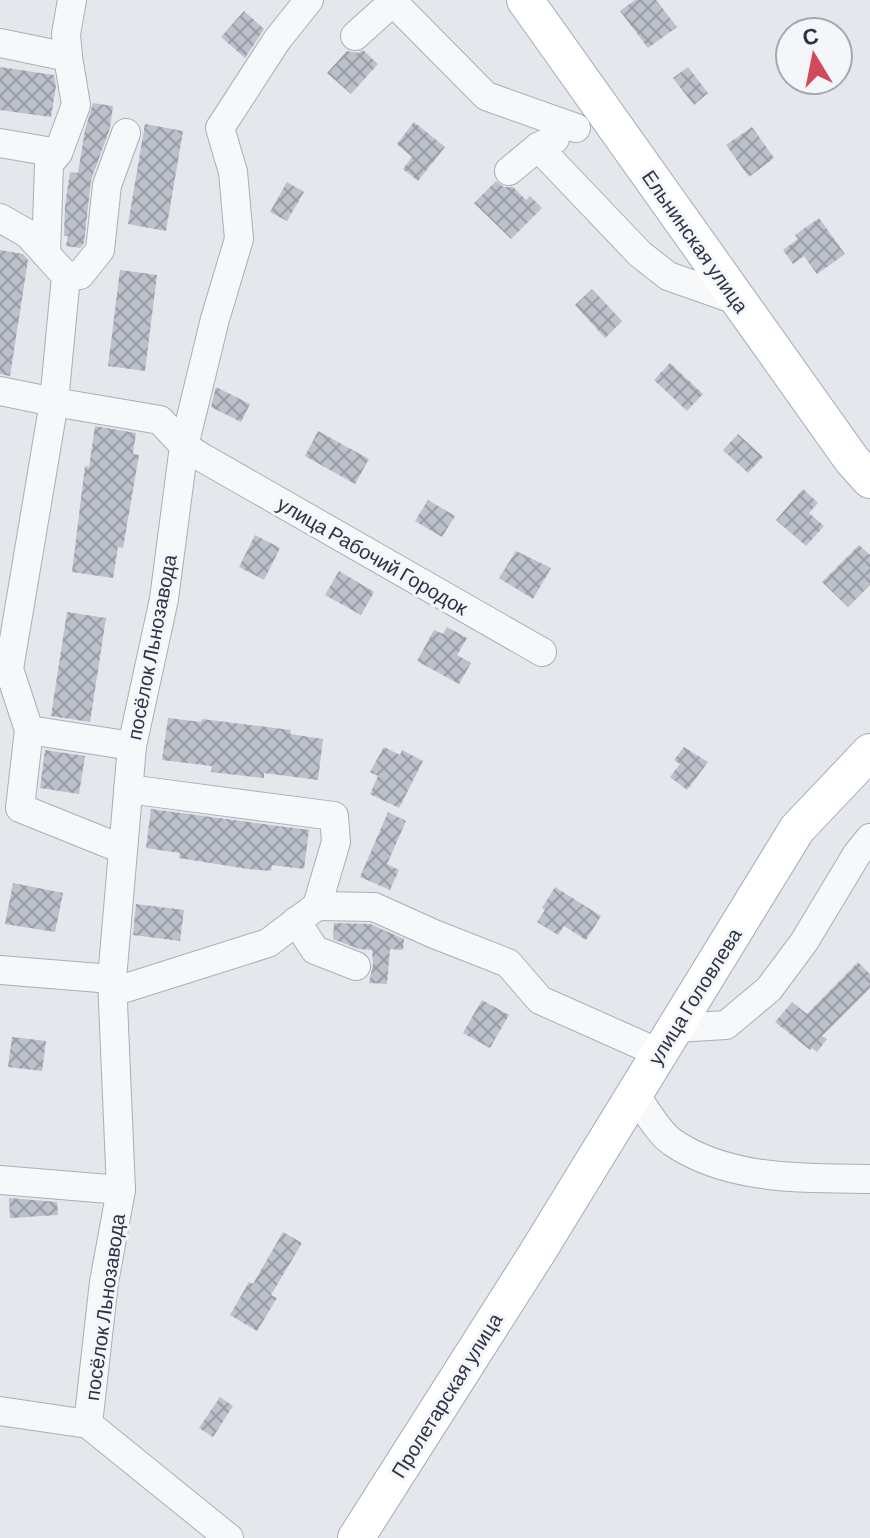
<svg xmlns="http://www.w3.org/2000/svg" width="870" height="1538" font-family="Barlow,sans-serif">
  <defs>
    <pattern id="building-cross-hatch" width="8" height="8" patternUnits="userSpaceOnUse" patternTransform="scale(2)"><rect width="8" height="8" fill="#bbc0ca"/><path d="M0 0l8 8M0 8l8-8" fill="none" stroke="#989da6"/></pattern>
  </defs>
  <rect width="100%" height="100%" fill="#e4e7ec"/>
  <!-- building -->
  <g fill="url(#building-cross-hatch)">
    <polygon points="635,0 656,0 677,27 648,48 620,11"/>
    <polygon points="244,11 264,29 245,58 221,37"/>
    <polygon points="363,50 378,64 351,94 327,73 347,51 358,53"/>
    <polygon points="0,67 54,75 56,86 51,117 0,110"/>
    <polygon points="688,67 708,93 694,105 673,78"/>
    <polygon points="93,103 113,106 110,128 91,180 84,243 80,248 66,246 68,236 64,236 65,206 70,172 78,173 85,130"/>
    <polygon points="414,122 445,147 418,181 403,169 412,157 397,144"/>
    <polygon points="145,124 183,131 166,231 128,224"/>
    <polygon points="752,127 774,158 749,177 726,145"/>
    <polygon points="496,181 504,187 513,187 526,200 530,196 542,208 511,239 474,203"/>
    <polygon points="287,182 304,192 287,221 270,212"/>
    <polygon points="819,218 845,254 817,274 804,256 793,264 783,250 798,239 795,235"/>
    <polygon points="0,250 23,254 28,260 10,376 0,374"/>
    <polygon points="120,270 157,275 145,371 108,366"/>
    <polygon points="592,289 622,321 605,338 575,305"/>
    <polygon points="670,363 703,394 687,411 654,380"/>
    <polygon points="216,387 250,404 241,422 211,407"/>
    <polygon points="95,426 136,433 133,454 139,455 134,484 123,548 118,547 113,578 72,572 85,466 89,467"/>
    <polygon points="318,431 369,459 355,484 305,456"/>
    <polygon points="738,434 763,457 748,473 723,450"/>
    <polygon points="803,489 818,503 809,513 824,526 806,546 776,520"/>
    <polygon points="428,500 455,516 442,537 415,521"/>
    <polygon points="255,535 280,548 264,580 239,567"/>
    <polygon points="859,545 870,555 870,585 848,607 822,582"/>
    <polygon points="516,551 551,568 533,599 499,578"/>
    <polygon points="339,571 374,592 361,615 325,595"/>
    <polygon points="67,612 106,618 90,722 51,716"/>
    <polygon points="447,627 467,638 457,655 471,663 459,684 417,661 434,630 443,634"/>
    <polygon points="168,718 201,722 202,719 259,726 291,730 290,734 323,739 318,780 264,773 264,778 245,776 211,772 212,766 162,760"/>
    <polygon points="384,747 400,755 402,750 423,761 399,808 370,794 378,776 370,772"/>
    <polygon points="684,747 708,762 687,790 670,777 680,764 674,760"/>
    <polygon points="45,750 85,756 79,794 40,788"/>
    <polygon points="151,809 309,830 304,869 272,865 271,871 248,869 179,858 180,853 146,848"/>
    <polygon points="388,812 406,821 387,864 399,870 390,890 360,877"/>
    <polygon points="13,883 63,893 55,932 5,924"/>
    <polygon points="555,887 601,916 586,940 564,926 558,935 537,922 545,910 542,908"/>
    <polygon points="136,904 184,910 180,941 133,935"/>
    <polygon points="334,923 370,924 404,939 403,950 390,949 387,984 369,983 373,964 372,950 359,949 333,939"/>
    <polygon points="858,962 870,974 870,988 822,1036 827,1039 817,1052 812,1048 810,1050 775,1022 792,1002 807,1014"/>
    <polygon points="482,1000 509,1015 490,1048 463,1033"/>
    <polygon points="12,1037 46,1041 42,1071 8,1067"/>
    <polygon points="9,1198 57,1202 58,1215 10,1218"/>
    <polygon points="283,1232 302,1243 271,1295 277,1298 257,1331 230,1315 249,1282 253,1284"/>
    <polygon points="220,1397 233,1406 213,1437 199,1428"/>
  </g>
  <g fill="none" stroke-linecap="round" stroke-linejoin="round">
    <!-- minor casing -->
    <g stroke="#a9aeb7" stroke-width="30">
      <g id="minor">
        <polyline points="393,2 486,96 576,128"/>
        <polyline points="355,36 395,0"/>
        <polyline points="0,43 68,57 76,105 58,153 0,143"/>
        <polyline points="68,57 66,34 72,0"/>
        <polyline points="538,147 640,254 668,276 739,301"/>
        <polyline points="509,171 538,147 555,139"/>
        <polyline points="0,218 28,234 66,276 54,402 160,420 184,446 203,458 542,652"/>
        <polyline points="46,254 49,164 58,153"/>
        <polyline points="66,276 80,275 100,250 107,185 126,133"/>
        <polyline points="0,391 54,402 9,669 29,730 20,808 122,849"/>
        <polyline points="29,730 132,746"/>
        <polyline points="317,906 374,907 434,934 508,963 540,1000 659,1053"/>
        <polyline points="296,921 315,950 356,966"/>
        <polyline points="0,970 112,979"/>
        <polyline points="113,992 268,943 317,906 336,842 334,816 128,789"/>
        <polyline points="675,1028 726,1025 769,989 804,942 857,854 870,838"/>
        <path d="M634 1093C645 1108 657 1131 672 1142 729 1181 804 1178 870 1179"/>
        <polyline points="0,1180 121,1190"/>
        <polyline points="0,1411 88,1424"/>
        <polyline points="229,1538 88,1424 104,1282 121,1190 112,979 132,746 164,599 184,446 215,319 239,239 233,172 220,128 277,40 309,0"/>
      </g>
    </g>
    <!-- major casing -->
    <g stroke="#a3abb8" stroke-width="38">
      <g id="major">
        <polyline points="525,0 852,460 870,480"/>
        <polyline points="356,1538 537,1253 797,829 870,752"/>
      </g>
    </g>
    <!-- minor -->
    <use href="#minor" stroke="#f7f8fa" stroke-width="28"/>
    <!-- major -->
    <use href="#major" stroke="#fff" stroke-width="36"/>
  </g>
  <g text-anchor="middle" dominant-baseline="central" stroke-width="6" stroke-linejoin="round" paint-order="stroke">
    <!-- street labels -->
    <g font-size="20" fill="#2b3445" stroke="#f4f6f9">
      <text transform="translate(696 241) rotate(55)">Ельнинская улица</text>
      <text transform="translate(373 555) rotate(30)">улица Рабочий Городок</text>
      <text transform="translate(151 647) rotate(-79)">посёлок Льнозавода</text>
      <text transform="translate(694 996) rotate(-58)">улица Головлева</text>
      <text transform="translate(104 1307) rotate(-82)">посёлок Льнозавода</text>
      <text transform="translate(446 1395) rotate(-58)">Пролетарская улица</text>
    </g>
  </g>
  <!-- north arrow -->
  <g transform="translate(814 56) rotate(350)"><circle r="38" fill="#f4f6f9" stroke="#a4a8b1" stroke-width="2"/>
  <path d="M0-6L14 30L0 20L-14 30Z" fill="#d1495b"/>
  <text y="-12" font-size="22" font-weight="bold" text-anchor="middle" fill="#2b3445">С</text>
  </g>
</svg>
